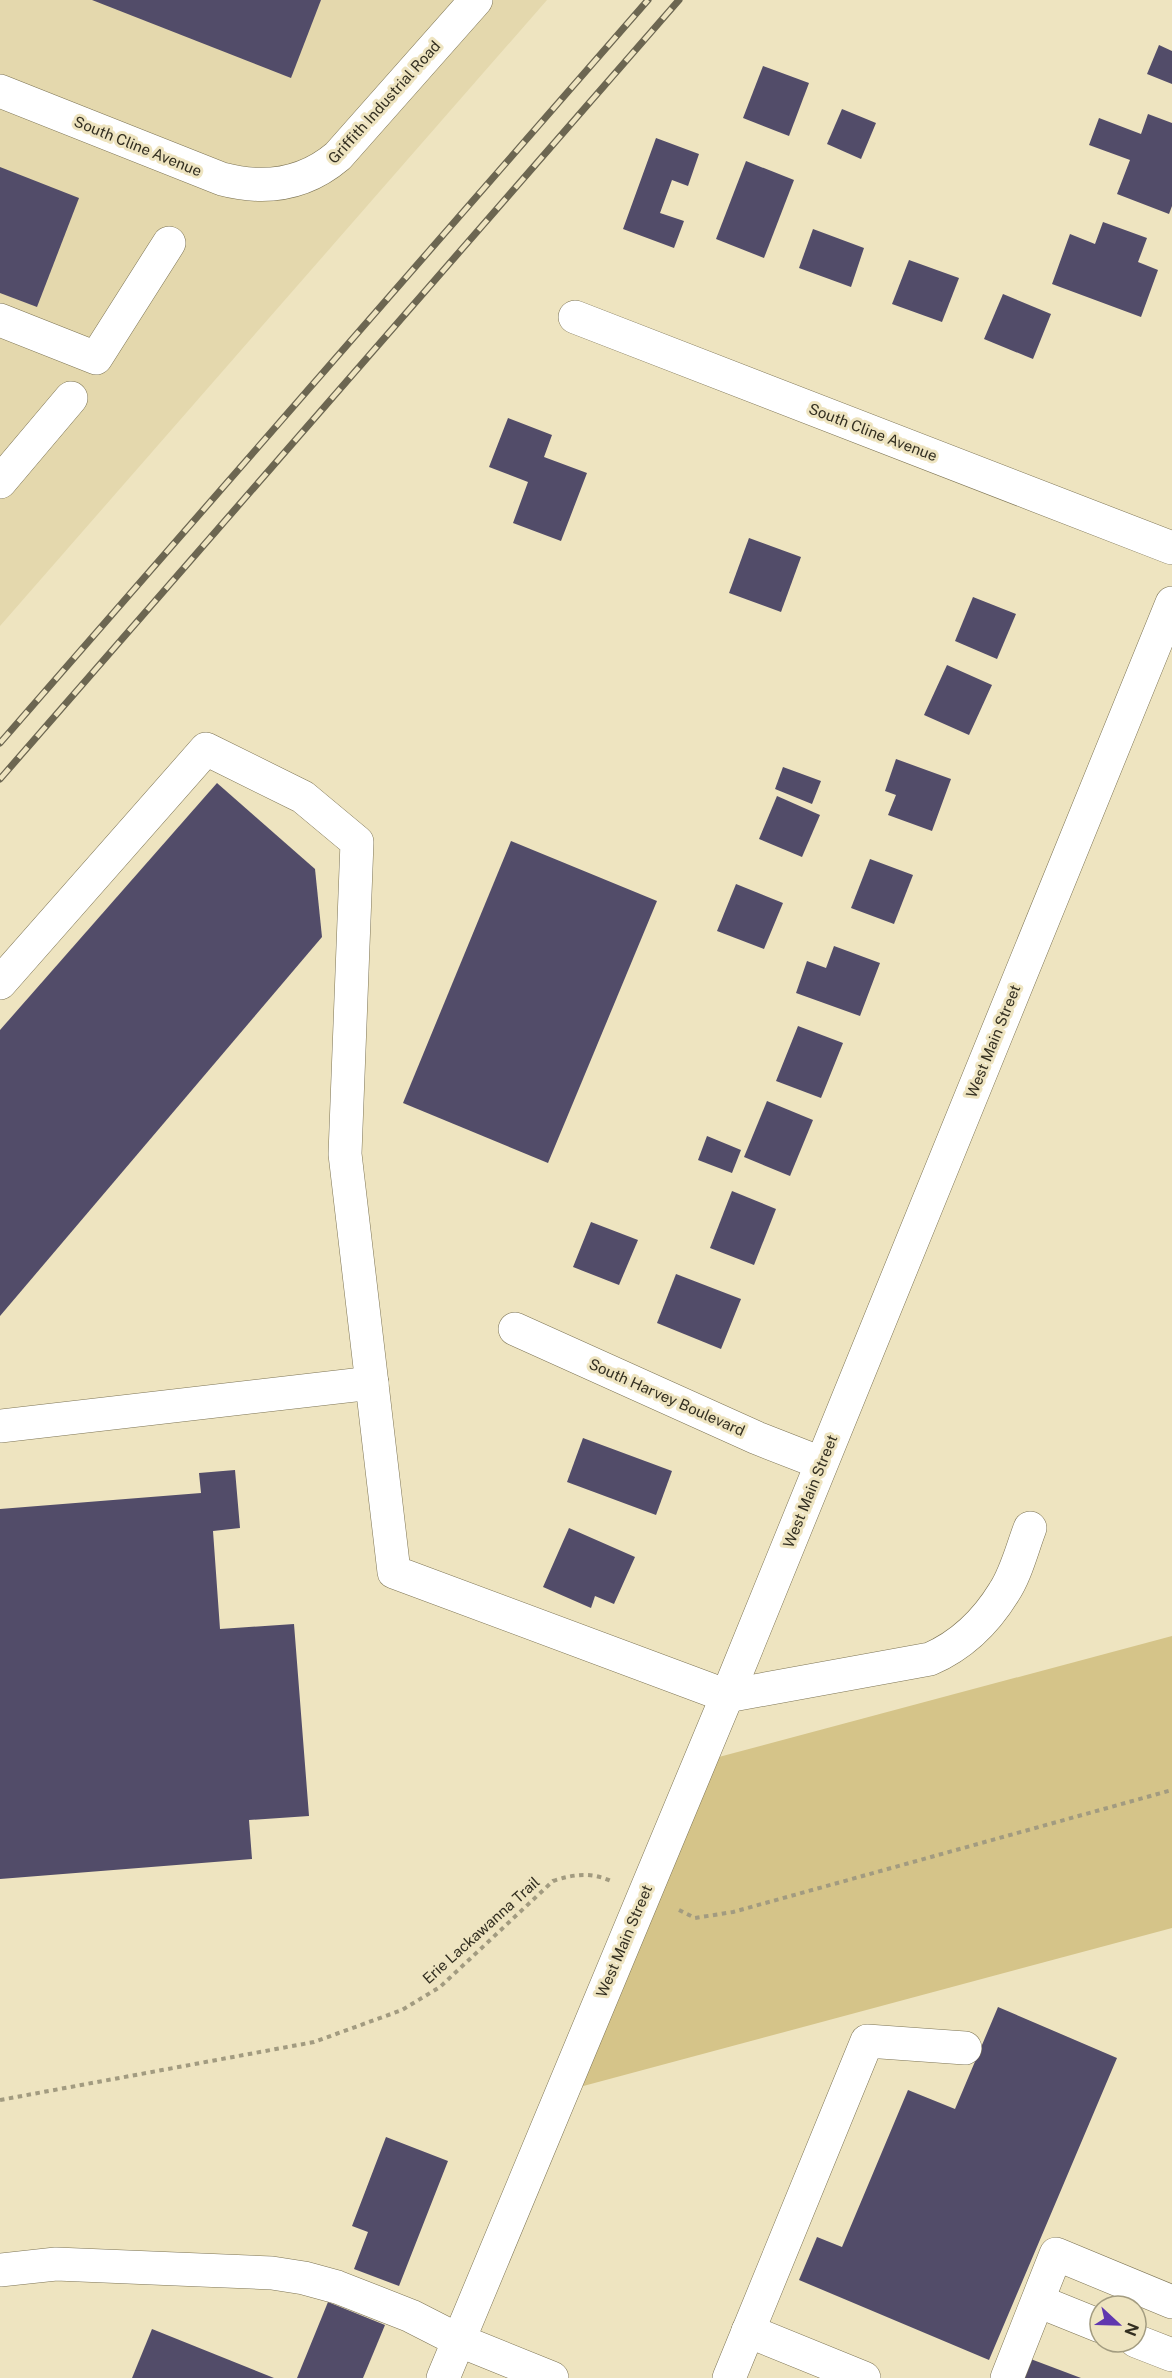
<svg xmlns="http://www.w3.org/2000/svg" width="1172" height="2378" font-family="'Public Sans',sans-serif">
  <rect width="100%" height="100%" fill="#eee4c0"/>
  <!-- built -->
  <polygon fill="#e4d8ad" points="0,0 547,0 0,626"/>
  <!-- green -->
  <polygon fill="#d5c489" points="1172,1636 1172,1928 561,2092 700,1762"/>
  <!-- building -->
  <g fill="#524c69">
    <polygon points="92,0 321,0 291,78"/>
    <polygon points="1159,45 1172,51 1172,84 1147,74"/>
    <polygon points="763,66 809,83 789,136 743,118"/>
    <polygon points="842,109 876,123 861,159 827,144"/>
    <polygon points="1148,114 1172,123 1172,206 1169,214 1117,194 1130,160 1089,145 1099,118 1141,134"/>
    <polygon points="656,138 699,154 688,186 672,180 660,213 684,221 674,248 623,229"/>
    <polygon points="746,161 794,180 764,258 716,239"/>
    <polygon points="0,167 79,198 37,307 0,293"/>
    <polygon points="1103,222 1147,238 1138,262 1158,270 1141,317 1052,284 1070,234 1095,244"/>
    <polygon points="813,229 864,248 851,287 799,268"/>
    <polygon points="909,260 959,278 942,322 892,304"/>
    <polygon points="1003,294 1051,314 1033,359 984,339"/>
    <polygon points="508,418 552,435 544,457 587,473 561,541 513,523 528,482 489,467"/>
    <polygon points="749,538 801,557 781,612 729,593"/>
    <polygon points="973,597 1016,614 997,659 955,641"/>
    <polygon points="947,665 992,685 969,735 924,715"/>
    <polygon points="896,759 951,779 932,831 888,815 896,795 885,791"/>
    <polygon points="783,767 821,781 812,804 775,789"/>
    <polygon points="217,783 315,869 322,937 0,1316 0,1030"/>
    <polygon points="777,796 820,815 802,857 759,839"/>
    <polygon points="511,841 657,901 548,1163 403,1103"/>
    <polygon points="870,859 913,875 894,924 851,908"/>
    <polygon points="736,884 783,903 764,949 717,931"/>
    <polygon points="834,946 880,963 860,1016 796,993 807,961 826,968"/>
    <polygon points="798,1026 843,1043 821,1098 776,1081"/>
    <polygon points="767,1101 813,1120 790,1176 744,1157"/>
    <polygon points="707,1136 741,1150 732,1173 698,1160"/>
    <polygon points="732,1191 776,1209 754,1265 710,1248"/>
    <polygon points="591,1222 638,1240 619,1285 573,1267"/>
    <polygon points="676,1274 741,1299 721,1349 657,1323"/>
    <polygon points="583,1438 672,1471 656,1515 567,1482"/>
    <polygon points="235,1470 240,1528 213,1531 220,1629 294,1624 309,1816 249,1820 252,1859 0,1879 0,1509 201,1493 199,1473"/>
    <polygon points="569,1528 635,1557 614,1604 595,1596 591,1608 543,1587"/>
    <polygon points="998,2007 1117,2058 989,2360 799,2280 817,2237 842,2247 908,2090 955,2109"/>
    <polygon points="386,2137 448,2161 399,2286 354,2269 368,2232 352,2226"/>
    <polygon points="328,2302 385,2325 363,2378 297,2378"/>
    <polygon points="152,2329 274,2378 132,2378"/>
    <polygon points="1028,2358 1081,2378 1020,2378"/>
  </g>
  <g fill="none" stroke-linecap="round" stroke-linejoin="round">
    <!-- minor casing -->
    <g stroke="#7d7454" stroke-width="34">
      <g id="minor">
        <path d="M0 91 222 179C264 190 304 185 338 156L476 0"/>
        <polyline points="575,317 1172,548"/>
        <polyline points="0,320 96,358 169,243"/>
        <polyline points="0,482 71,398"/>
        <path d="M0 983 206 749 303 797 357 842 345 1154 394 1572 727 1696 930 1659C962 1645 985 1623 1004 1592 1016 1574 1022 1549 1030 1528"/>
        <polyline points="515,1329 757,1438 821,1463"/>
        <polyline points="0,1426 372,1383"/>
        <polyline points="0,2270 56,2264 272,2273 304,2278 337,2287 411,2316 458,2340 552,2378"/>
        <polyline points="1038,2301 1100,2326"/>
        <polyline points="748,2331 864,2378"/>
        <polyline points="1136,2341 1172,2355"/>
        <polyline points="443,2378 727,1696 1172,603"/>
        <polyline points="729,2378 867,2041 965,2048"/>
        <polyline points="1007,2378 1056,2254 1172,2302"/>
      </g>
    </g>
    <!-- path -->
    <g stroke="#a29b80" stroke-width="4" stroke-dasharray="4.5 4.5" stroke-linecap="butt">
      <polyline points="679,1910 695,1918 733,1912 1172,1790"/>
      <path d="M0 2100 314 2042 402 2010 440 1987 553 1881C574 1874 591 1872 611 1881"/>
    </g>
    <!-- minor -->
    <use href="#minor" stroke="#fff" stroke-width="33"/>
    <!-- rail casing -->
    <g stroke="#6c6651" stroke-width="7">
      <g id="rail">
        <polyline points="0,743 648,0"/>
        <polyline points="0,779 679,0"/>
      </g>
    </g>
    <!-- rail -->
    <use href="#rail" stroke="#eee4c0" stroke-width="4.5" stroke-dasharray="14" stroke-linecap="butt"/>
  </g>
  <g text-anchor="middle" dominant-baseline="central" stroke-width="6" stroke-linejoin="round" paint-order="stroke">
    <!-- street labels -->
    <g font-size="15" fill="#332f21" stroke="#eee4c0">
      <text transform="translate(384 102) rotate(-48)">Griffith Industrial Road</text>
      <text transform="translate(138 146) rotate(22)">South Cline Avenue</text>
      <text transform="translate(873 432) rotate(21)">South Cline Avenue</text>
      <text transform="translate(993 1041) rotate(-68)">West Main Street</text>
      <text transform="translate(667 1397) rotate(24)">South Harvey Boulevard</text>
      <text transform="translate(810 1491) rotate(-68)">West Main Street</text>
      <text transform="translate(481 1930) rotate(-42)">Erie Lackawanna Trail</text>
      <text transform="translate(624 1941) rotate(-67)">West Main Street</text>
    </g>
  </g>
  <!-- north arrow -->
  <g transform="translate(1118 2324) rotate(112)"><circle r="28" fill="#eee4c0" stroke="#a39c80" stroke-width="1.5"/>
  <path d="M0-4.5L10 22L0 15L-10 22Z" fill="#6037af"/>
  <text y="-9" font-size="16" font-weight="bold" text-anchor="middle" fill="#332f21">N</text>
  </g>
</svg>
